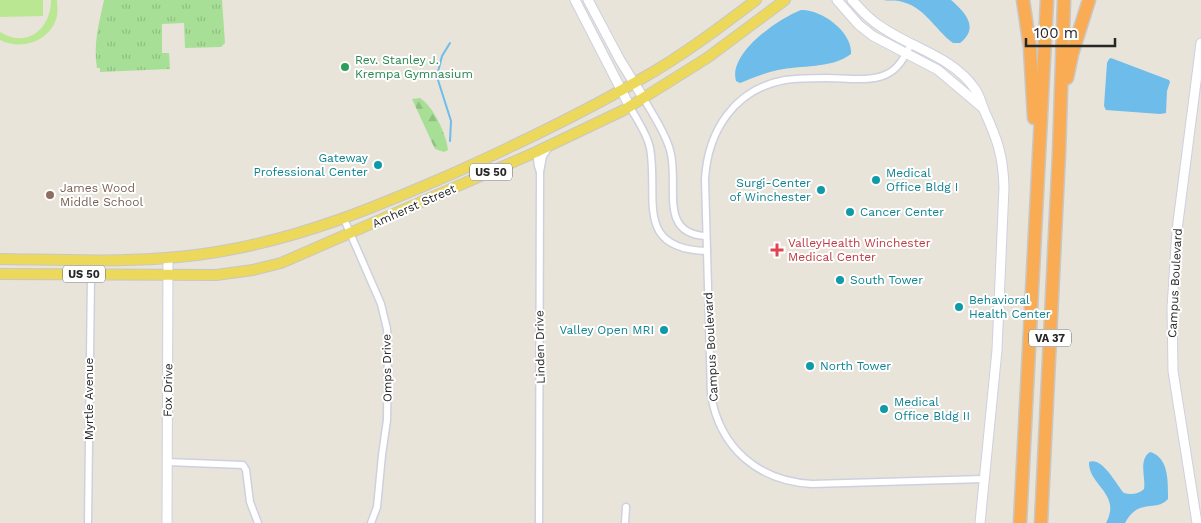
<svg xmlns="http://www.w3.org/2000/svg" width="1201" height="523" font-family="'Work Sans',sans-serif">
  <defs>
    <pattern id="grass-tufts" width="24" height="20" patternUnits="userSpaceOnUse" patternTransform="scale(1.25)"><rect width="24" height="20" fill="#a7df96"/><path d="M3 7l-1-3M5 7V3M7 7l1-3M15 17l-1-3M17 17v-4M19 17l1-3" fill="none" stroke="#90bf81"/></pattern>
    <pattern id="forest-firs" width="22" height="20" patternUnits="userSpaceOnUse" patternTransform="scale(1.25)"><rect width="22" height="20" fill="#a7df96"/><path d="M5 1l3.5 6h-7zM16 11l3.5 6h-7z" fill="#90bf81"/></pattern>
  </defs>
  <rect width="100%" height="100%" fill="#e9e4d9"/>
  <!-- grass -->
  <path fill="url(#grass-tufts)" d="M104 0H222L225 43 221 47 185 48 184 23 162 24V53H169L170 69 100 72V68H97C93 44 99 23 104 0Z"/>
  <!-- forest -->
  <path fill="url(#forest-firs)" d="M420 98C434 107 446 134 448 150L444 152 435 149 412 99Z"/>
  <!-- pitch -->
  <g fill="#bae791">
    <polygon points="0,0 43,0 43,16 0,17"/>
    <path d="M51 0H57C57 5 58 11 57 16 51 41 22 51 0 40V32C27 49 51 29 51 0Z"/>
  </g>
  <!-- water -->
  <g fill="#6dbcea">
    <path d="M883 0H951C965 12 980 28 960 43H953C934 29 925 6 899 1 894 0 889 1 883 0Z"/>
    <path d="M801 10C821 9 853 32 851 54 832 69 800 65 778 70 765 73 752 78 740 83L736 81C728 53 778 19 801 10Z"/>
    <polygon points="1111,58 1169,80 1170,82 1167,91 1166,113 1160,114 1106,110 1104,106 1107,63 1109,59"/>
    <path d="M1150 452C1169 457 1168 482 1168 499 1155 513 1139 497 1125 523H1106C1122 494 1088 485 1089 462 1102 456 1116 484 1124 493 1131 495 1139 494 1144 489 1146 478 1138 460 1150 452Z"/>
  </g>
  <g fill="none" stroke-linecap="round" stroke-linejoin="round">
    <!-- stream -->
    <polyline stroke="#6dbcea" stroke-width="2" points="450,43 442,56 438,72 438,80 451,121 450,141"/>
    <!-- minor casing -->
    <g stroke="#ced0e0" stroke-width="9">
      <g id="minor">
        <path d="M911 44C905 56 899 69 885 75 868 82 845 78 827 78 813 78 799 78 785 80 735 89 708 130 705 179L711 395C720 448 758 481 812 484L984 479"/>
        <path d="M644 99C653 115 665 132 670 150 680 183 657 234 706 236"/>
        <path d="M630 107C637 120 647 133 650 148 659 197 633 249 707 251"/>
        <polyline points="536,152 538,166 540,172"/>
        <polyline points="344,219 381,304 387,329 388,347 387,420 382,455 377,507 371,523"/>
        <polyline points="167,462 243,465 246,470 250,502 258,523"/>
        <polyline points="88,523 91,275"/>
        <polyline points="539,523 540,172 543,156 549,147"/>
        <polyline points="625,523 626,507"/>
      </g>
    </g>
    <!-- tertiary casing -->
    <g stroke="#ced0e0" stroke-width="11">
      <g id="tertiary">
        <polyline points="837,0 859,25 873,36 938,70 983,108"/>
        <path d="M852 0C862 11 871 21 883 28 914 49 953 57 975 89 980 96 981 103 984 110 997 139 1003 154 1004 187L997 350 980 523"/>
        <polyline points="1197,523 1173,371 1172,308 1177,230 1201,43"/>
      </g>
    </g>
    <!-- secondary casing -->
    <g stroke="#ced0e0" stroke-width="11">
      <g id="secondary">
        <polyline points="575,0 630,107"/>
        <polyline points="588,0 620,60 644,99"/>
        <polyline points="167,523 168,258"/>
      </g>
    </g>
    <!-- primary casing -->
    <g stroke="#c7c7c7" stroke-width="12">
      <g id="primary">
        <path d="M0 259C72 260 146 264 217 252 302 238 376 207 454 173 518 144 581 114 641 79 682 56 719 28 756 0"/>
        <polyline points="0,274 216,275 253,270 281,263 536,152 624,110 707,58 785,0"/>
      </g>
    </g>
    <!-- motorway casing -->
    <g stroke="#c7c7c7" stroke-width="15">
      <g id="motorway">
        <polyline points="1023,0 1030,48 1034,118"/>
        <polyline points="1067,78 1072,54 1089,0"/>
        <polyline points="1020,523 1047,0"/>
        <polyline points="1041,523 1059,153 1064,0"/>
      </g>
    </g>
    <!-- minor -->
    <use href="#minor" stroke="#fff" stroke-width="6"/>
    <!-- tertiary -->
    <use href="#tertiary" stroke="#fff" stroke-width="9"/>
    <!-- secondary -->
    <use href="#secondary" stroke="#fff" stroke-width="9"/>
    <!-- primary -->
    <use href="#primary" stroke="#ecd95b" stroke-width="10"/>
    <!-- motorway -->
    <use href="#motorway" stroke="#f9ac54" stroke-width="12"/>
  </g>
  <!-- markers -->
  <circle fill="#2e9e5b" stroke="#fff" stroke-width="2" cx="345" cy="67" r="5"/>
  <g fill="#0f9aa8" stroke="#fff" stroke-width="2">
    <circle cx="378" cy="165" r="5"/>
    <circle cx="876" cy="180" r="5"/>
    <circle cx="821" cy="190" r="5"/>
    <circle cx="850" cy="212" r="5"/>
    <circle cx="840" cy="280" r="5"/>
    <circle cx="959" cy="307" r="5"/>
    <circle cx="664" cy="330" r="5"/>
    <circle cx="810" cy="366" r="5"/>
    <circle cx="884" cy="409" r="5"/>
  </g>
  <circle fill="#8d6e63" stroke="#fff" stroke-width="2" cx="50" cy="195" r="5"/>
  <path fill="#e0444e" stroke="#fff" stroke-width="2" d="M774.5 242.5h5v5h5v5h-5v5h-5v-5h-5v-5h5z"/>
  <g text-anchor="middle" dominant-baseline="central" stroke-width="4" stroke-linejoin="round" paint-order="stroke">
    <!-- shield labels -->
    <g fill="#fff" stroke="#686868" stroke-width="1">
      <rect x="470" y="163.5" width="42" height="17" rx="4"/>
      <rect x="63" y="265.5" width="42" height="17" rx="4"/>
      <rect x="1029" y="329.5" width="42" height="17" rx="4"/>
    </g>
    <g font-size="11" font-weight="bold" fill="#272727">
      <text x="491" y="172">US 50</text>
      <text x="84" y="274">US 50</text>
      <text x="1050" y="338">VA 37</text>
    </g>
    <!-- leisure labels -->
    <g font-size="12" fill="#27864d" stroke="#fff" text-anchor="start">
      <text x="355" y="60">Rev. Stanley J.<tspan x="355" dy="14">Krempa Gymnasium</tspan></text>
    </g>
    <!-- culture labels -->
    <g font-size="12" fill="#0d838f" stroke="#fff" text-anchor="start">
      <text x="368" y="158" text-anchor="end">Gateway<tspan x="368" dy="14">Professional Center</tspan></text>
      <text x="886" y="173">Medical<tspan x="886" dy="14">Office Bldg I</tspan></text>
      <text x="811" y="183" text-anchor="end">Surgi-Center<tspan x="811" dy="14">of Winchester</tspan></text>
      <text x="860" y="212">Cancer Center</text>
      <text x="850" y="280">South Tower</text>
      <text x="969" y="300">Behavioral<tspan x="969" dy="14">Health Center</tspan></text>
      <text x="654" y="330" text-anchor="end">Valley Open MRI</text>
      <text x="820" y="366">North Tower</text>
      <text x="894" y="402">Medical<tspan x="894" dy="14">Office Bldg II</tspan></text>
    </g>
    <!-- education labels -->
    <g font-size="12" fill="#785e54" stroke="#fff" text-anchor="start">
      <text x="60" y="188">James Wood<tspan x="60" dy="14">Middle School</tspan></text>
    </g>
    <!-- street labels -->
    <g font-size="12" fill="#272727" stroke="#fff">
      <text transform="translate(414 206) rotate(-24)">Amherst Street</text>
      <text transform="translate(1175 283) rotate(-87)">Campus Boulevard</text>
      <text transform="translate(540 347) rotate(-91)">Linden Drive</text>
      <text transform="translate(711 347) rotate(-93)">Campus Boulevard</text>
      <text transform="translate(387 368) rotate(-91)">Omps Drive</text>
      <text transform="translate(168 390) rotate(-89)">Fox Drive</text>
      <text transform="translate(89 399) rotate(-90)">Myrtle Avenue</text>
    </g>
    <!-- health labels -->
    <g font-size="12" fill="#be3a42" stroke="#fff" text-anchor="start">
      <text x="788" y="243">ValleyHealth Winchester<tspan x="788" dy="14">Medical Center</tspan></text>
    </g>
  </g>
  <!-- scale -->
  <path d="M1026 38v8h89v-8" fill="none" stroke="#272727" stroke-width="2.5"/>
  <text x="1034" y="38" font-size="15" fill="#272727" stroke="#ffffff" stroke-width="4" paint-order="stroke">100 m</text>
</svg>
